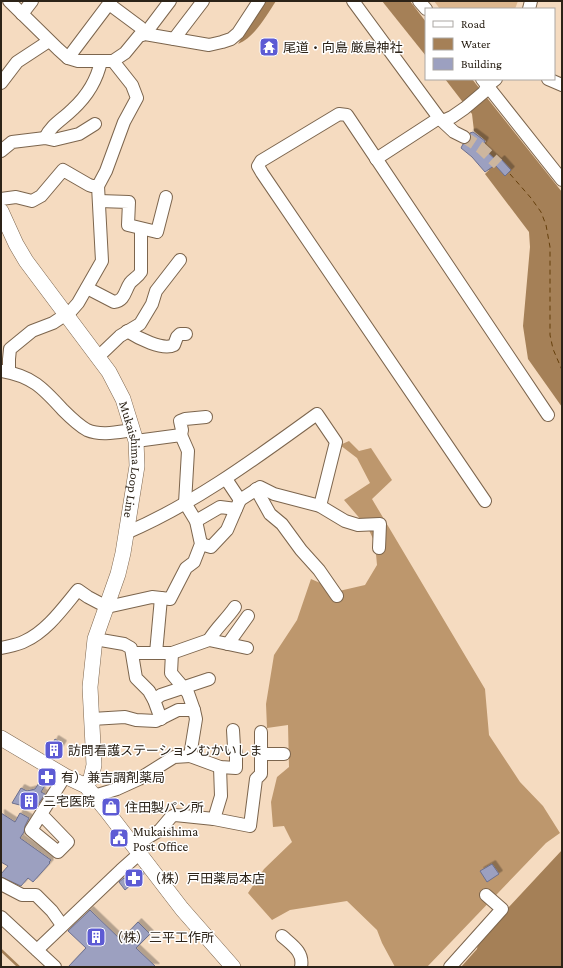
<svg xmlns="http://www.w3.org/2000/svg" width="563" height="968" font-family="'Crimson Pro','Noto Sans JP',serif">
  <defs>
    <filter id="shadow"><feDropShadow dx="3.5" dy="-3.5" stdDeviation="0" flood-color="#0004"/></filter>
  </defs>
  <rect width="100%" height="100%" fill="#f5dbc0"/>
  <!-- green -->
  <polygon fill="#ddb78e" points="434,1 518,1 515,9 440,9"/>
  <!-- forest -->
  <polygon fill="#bd976d" points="349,441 359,451 371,448 392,480 372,499 485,689 489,735 520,782 543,806 560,833 546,843 427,967 395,967 382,943 377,930 347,901 290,910 272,920 248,893 264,869 292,842 284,826 273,827 271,802 277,777 289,767 288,725 267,728 266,704 274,655 297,620 311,579 339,591 365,585 377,565 375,543 368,528 344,500 370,483 357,458 340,445"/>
  <!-- water -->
  <g fill="#a58057">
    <path d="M265 1H276C266 16 255 37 238 44Z"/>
    <polygon points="382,1 410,1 426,22 426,56"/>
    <polygon points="445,79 472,79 562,192 562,407 528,359 523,326 530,247 529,232 485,174 489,170 478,155 486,141 474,131 472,114"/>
    <polygon points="562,850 562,967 461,967 477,949 479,939"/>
  </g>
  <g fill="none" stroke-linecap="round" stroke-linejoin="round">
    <!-- stream -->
    <polyline stroke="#a58057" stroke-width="2.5" points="1,950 19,967"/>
    <!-- ferry -->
    <polyline stroke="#653f0b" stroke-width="1" stroke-dasharray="5 4" stroke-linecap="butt" points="510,174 531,198 541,212 546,225 550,247 550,335 553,349 562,370"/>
  </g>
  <!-- building -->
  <g fill="#9ca0c0" stroke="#6c6f8d" filter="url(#shadow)">
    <polygon points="473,132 485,141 482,147 498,162 501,159 511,170 505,176 495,165 485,172 472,157 461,148 463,144 468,143 470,141 471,136 470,133"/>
    <polygon points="55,739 63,744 54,759 47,755"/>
    <polygon points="45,774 50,777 41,792 45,794 35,809 12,803 21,788 27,791 35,789"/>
    <polygon points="1,813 15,822 20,813 29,818 25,826 24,832 20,838 51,860 49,862 50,863 33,882 28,878 21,886 1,877 1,874 8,866 1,862"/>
    <polygon points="492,864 499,874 487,882 480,871"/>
    <polygon points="141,870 144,874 125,890 119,882 124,878 126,880"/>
    <polygon points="90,910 121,940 138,922 150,934 136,948 156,967 68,967 86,948 68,931"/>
  </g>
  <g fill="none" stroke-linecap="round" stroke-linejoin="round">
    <!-- minor-tunnel -->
    <polyline stroke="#cdb69e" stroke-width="12" stroke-dasharray="12 6" stroke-linecap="butt" points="464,137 481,148 498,164"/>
    <!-- minor casing -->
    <g stroke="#7c654d" stroke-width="14">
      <g id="minor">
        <polyline points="9,1 58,49 68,58 78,61 113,61 125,53 139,36 145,34 209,45 222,42 231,39 238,33 259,1"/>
        <polyline points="353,1 439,118 454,132 464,137"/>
        <polyline points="419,1 426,9"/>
        <polyline points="109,4 140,27 145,34 170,1"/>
        <polyline points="529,9 531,1"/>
        <polyline points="22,14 32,1"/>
        <polyline points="174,39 203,1"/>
        <polyline points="68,58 111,1"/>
        <polyline points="482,79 562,180"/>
        <polyline points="548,79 562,85"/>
        <polyline points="1,83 17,62 49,41"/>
        <polyline points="443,121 452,117 465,108 484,92 487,86 496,79"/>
        <path d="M45 138C52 124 62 120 73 109 87 96 97 80 101 61"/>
        <polyline points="1,151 12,142 45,138 54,140 79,134 95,124"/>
        <polyline points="376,159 439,118"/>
        <polyline points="1,199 16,197 32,201 41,196 63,170 89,185 92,186 98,186 106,171 124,122 137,98 132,85 113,61"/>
        <polyline points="99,201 129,202 128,225 157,232 166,197"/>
        <path d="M87 288 114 302C125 301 125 290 130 283 133 279 138 277 141 272V229"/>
        <path d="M127 331C138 338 163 351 174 345L177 337 180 334H186"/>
        <polyline points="98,357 120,336 140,324 152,304 156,291 180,260"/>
        <path d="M2 371C32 376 43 388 63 410 70 417 78 425 87 430 101 436 118 432 133 430"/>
        <polyline points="9,372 9,359 10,349 32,331 53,323 71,311 78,303 102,261 98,186"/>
        <polyline points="181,435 182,430 180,421 185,419 206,417"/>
        <polyline points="226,479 240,500 260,487 274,494 320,506 345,521 358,525 380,524 379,548"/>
        <polyline points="256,489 270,514 282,524 301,550 319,570 337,596"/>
        <polyline points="485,501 262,173 258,166 261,161 339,114 347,115 548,415"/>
        <polyline points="196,521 220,507 236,509"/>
        <path d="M126 533C196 503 256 458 317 414L336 442 320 506"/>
        <polyline points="201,544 211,547 227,530 240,500"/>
        <polyline points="95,639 124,644 131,648 136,678 149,691 154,700 161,719"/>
        <path d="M209 640C217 627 226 620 235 607"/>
        <polyline points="228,644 248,616"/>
        <path d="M1 648C9 646 18 645 25 641 47 631 63 608 78 590L88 597 107 607 152 597 170 599 186 568 194 562 201 544 196 521 185 503 188 451 181 435 136 441"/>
        <polyline points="133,653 172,653 209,640 247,648"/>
        <polyline points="156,653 161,598"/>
        <polyline points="172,653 171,673 188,693 194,710"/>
        <polyline points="154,700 161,695 209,679"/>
        <polyline points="92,719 125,717 136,720 156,721 178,710 194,710 196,719 190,756 174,757 139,779 117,789 94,796"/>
        <polyline points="261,754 284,754"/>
        <polyline points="190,756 220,767 236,768 236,752 234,747 233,730"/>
        <polyline points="41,814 68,842 58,852 31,830 65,776"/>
        <polyline points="214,819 250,826 256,779 261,774 261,732"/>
        <polyline points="134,846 160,830 171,817 175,815 214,819 221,796 220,767"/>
        <polyline points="1,884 22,895 36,895 52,911 62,925"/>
        <polyline points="1,917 55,967"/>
        <path d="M282 936C292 945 304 952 301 967"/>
        <polyline points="37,950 121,870 139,854"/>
        <polyline points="450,967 502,909 486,895"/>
      </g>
    </g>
    <!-- major casing -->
    <g stroke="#7c654d" stroke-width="16">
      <g id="major">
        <path id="s1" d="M1 211 16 244 26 261 109 372 123 399 136 441 137 466 123 553 118 574 95 639 90 687 94 765 91 778 86 786"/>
        <polyline points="1,738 65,776 86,786 106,810 182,909 233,967"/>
      </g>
    </g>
    <!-- minor -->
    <use href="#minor" stroke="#fff" stroke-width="12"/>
    <!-- major -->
    <use href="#major" stroke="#fff" stroke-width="15"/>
  </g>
  <!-- icons -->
  <defs>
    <g id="temple-square" transform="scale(1)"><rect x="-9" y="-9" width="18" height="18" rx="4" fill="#5d5bd4" stroke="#fff"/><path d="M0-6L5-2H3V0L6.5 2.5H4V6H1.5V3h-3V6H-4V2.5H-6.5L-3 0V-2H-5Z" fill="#fff"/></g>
    <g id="building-square" transform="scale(1)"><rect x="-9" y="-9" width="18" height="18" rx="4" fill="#5d5bd4" stroke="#fff"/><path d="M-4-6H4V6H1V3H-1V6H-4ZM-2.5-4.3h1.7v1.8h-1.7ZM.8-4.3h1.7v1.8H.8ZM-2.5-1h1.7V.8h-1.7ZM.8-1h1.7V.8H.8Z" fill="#fff"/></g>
    <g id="pharmacy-square" transform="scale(1)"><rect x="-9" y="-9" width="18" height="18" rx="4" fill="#5d5bd4" stroke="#fff"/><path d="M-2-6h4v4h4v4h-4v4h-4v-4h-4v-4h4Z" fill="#fff"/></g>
    <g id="shop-square" transform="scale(1)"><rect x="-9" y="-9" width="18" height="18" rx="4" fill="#5d5bd4" stroke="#fff"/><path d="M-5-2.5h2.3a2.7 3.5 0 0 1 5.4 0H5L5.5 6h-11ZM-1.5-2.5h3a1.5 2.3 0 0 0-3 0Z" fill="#fff"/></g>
    <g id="civic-square" transform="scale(1)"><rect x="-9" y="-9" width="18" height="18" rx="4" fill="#5d5bd4" stroke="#fff"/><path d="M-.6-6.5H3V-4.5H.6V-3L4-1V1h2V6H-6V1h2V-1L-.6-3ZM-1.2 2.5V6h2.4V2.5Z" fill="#fff"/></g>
  </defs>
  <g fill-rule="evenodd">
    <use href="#temple-square" x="269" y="47"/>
    <use href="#building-square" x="54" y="750"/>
    <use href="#pharmacy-square" x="47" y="777"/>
    <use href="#building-square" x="29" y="801"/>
    <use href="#shop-square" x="111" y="807"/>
    <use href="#civic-square" x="119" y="838"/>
    <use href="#pharmacy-square" x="134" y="878"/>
    <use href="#building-square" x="96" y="937"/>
  </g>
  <g text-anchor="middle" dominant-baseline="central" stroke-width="3" stroke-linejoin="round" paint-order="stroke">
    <!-- poi labels -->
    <g font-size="13" fill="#2c2318" stroke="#fff" text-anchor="start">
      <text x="283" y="47">尾道・向島 厳島神社</text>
      <text x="68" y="750">訪問看護ステーションむかいしま</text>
      <text x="61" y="777">有）兼吉調剤薬局</text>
      <text x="43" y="801">三宅医院</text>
      <text x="125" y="807">住田製パン所</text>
      <text x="133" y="831">Mukaishima<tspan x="133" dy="15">Post Office</tspan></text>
      <text x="148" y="878">（株）戸田薬局本店</text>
      <text x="110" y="937">（株）三平工作所</text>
    </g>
    <!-- street labels -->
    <g font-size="13" fill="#2c2318" stroke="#fff">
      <text stroke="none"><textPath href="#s1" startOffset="287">Mukaishima Loop Line</textPath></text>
    </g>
  </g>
  <!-- border -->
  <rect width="563" height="968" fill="none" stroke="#2c2318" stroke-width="4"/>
  <!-- legend -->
  <rect x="425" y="8" width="130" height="72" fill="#ffffff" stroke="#aba7a3"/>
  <rect x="433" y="21" width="20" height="6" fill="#ffffff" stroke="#aba7a3"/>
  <text x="461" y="28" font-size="12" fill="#2c2318">Road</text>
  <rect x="433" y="38" width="20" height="12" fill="#a58057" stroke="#aba7a3"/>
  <text x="461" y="48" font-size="12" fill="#2c2318">Water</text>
  <rect x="433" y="58" width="20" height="12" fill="#9ca0c0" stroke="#aba7a3"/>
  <text x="461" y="68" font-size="12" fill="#2c2318">Building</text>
</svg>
